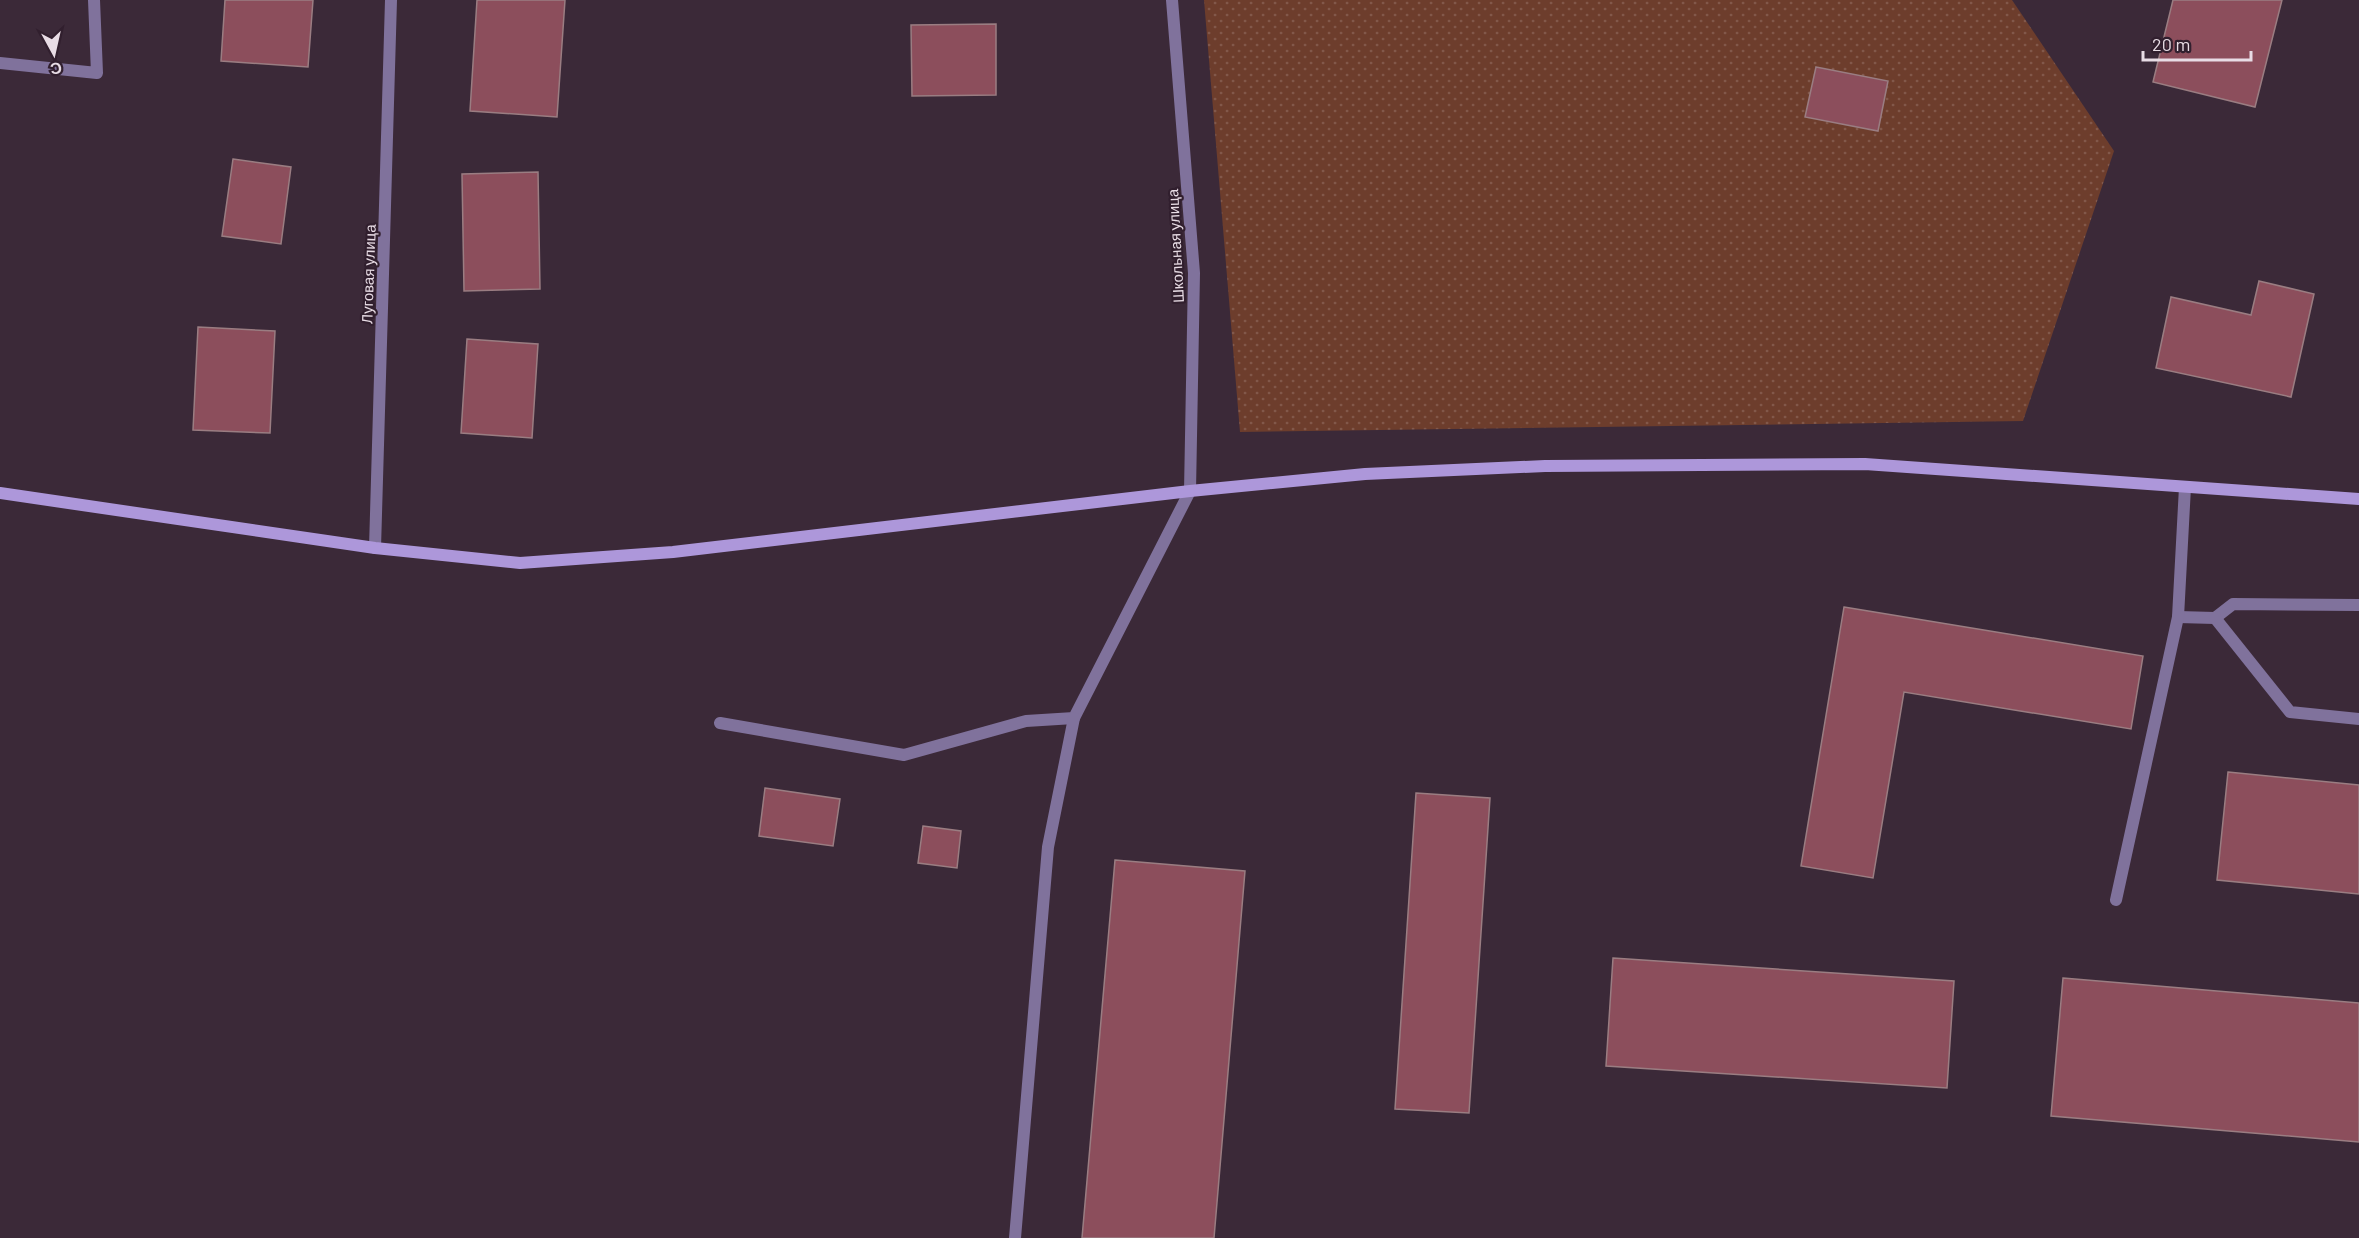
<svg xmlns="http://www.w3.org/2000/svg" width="2359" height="1238" font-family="Barlow,sans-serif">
  <defs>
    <pattern id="grass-dots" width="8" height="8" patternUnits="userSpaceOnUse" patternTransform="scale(1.5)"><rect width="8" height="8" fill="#6d3d2c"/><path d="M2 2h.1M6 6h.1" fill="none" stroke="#82584a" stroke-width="1.8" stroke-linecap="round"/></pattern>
  </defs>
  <rect width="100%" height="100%" fill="#3b2938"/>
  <!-- grass -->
  <polygon fill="url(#grass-dots)" points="1204,0 2012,0 2114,151 2023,421 1240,432"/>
  <!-- building -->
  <g fill="#8c4e5c" stroke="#9a7d82" stroke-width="1.5">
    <polygon points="225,0 313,0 308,67 221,61"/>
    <polygon points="477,0 565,0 557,117 470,111"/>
    <polygon points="2173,0 2282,0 2255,107 2153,82"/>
    <polygon points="996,24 996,95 912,96 911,25"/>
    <polygon points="1816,67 1888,81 1878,131 1805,117"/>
    <polygon points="233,159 291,167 281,244 222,236"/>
    <polygon points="538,172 540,289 464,291 462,174"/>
    <polygon points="2259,281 2314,294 2291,397 2156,368 2171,297 2251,315"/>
    <polygon points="198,327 275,331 270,433 193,430"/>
    <polygon points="467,339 538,344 532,438 461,433"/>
    <polygon points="1844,607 2143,656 2131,729 1904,692 1873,878 1801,866"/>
    <polygon points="2228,772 2359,785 2359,894 2217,880"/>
    <polygon points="765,788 840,799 833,846 759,836"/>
    <polygon points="1416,793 1490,798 1469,1113 1395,1109"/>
    <polygon points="923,826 961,831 957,868 918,863"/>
    <polygon points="1115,860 1245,871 1214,1238 1082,1238"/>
    <polygon points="1613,958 1954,981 1947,1088 1606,1066"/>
    <polygon points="2063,978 2359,1003 2359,1142 2051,1116"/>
  </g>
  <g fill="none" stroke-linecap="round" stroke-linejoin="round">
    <!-- lane -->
    <g stroke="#80729c" stroke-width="12">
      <polyline points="2178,617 2215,618 2233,604 2359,605"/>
      <polyline points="2215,618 2290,712 2359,719"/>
      <polyline points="720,723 904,755 1026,721 1074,718 1190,491"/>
      <polyline points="2116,900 2178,617 2185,487"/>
      <polyline points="1015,1238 1048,847 1074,718"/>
    </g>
    <!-- street -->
    <g stroke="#80729c" stroke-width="12">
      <polyline points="1172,0 1194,273 1190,491"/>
      <polyline points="0,63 97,73 94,0"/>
      <polyline points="375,548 391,0"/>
    </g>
    <!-- secondary -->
    <polyline stroke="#ad97da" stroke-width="12" points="0,493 375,548 520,563 673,552 1190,491 1365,474 1545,466 1865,464 2359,499"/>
  </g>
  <g text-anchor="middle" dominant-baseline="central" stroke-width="4.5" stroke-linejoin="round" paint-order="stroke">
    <!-- street labels -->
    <g font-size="15" fill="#e8dce5" stroke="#311f2e">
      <text transform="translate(1175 246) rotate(-93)">Школьная улица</text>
      <text transform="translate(368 274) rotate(-88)">Луговая улица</text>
    </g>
  </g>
  <!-- north arrow -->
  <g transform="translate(54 54) rotate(172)" stroke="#311f2e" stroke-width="4.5" paint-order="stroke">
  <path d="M0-4.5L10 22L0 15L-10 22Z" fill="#e8dce5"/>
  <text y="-9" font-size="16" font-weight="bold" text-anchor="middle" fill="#e8dce5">С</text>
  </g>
  <!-- scale -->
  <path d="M2143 51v9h108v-9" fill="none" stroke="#e8dce5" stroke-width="3"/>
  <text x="2152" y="51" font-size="18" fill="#e8dce5" stroke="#311f2e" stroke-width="4.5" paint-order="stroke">20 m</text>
</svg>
